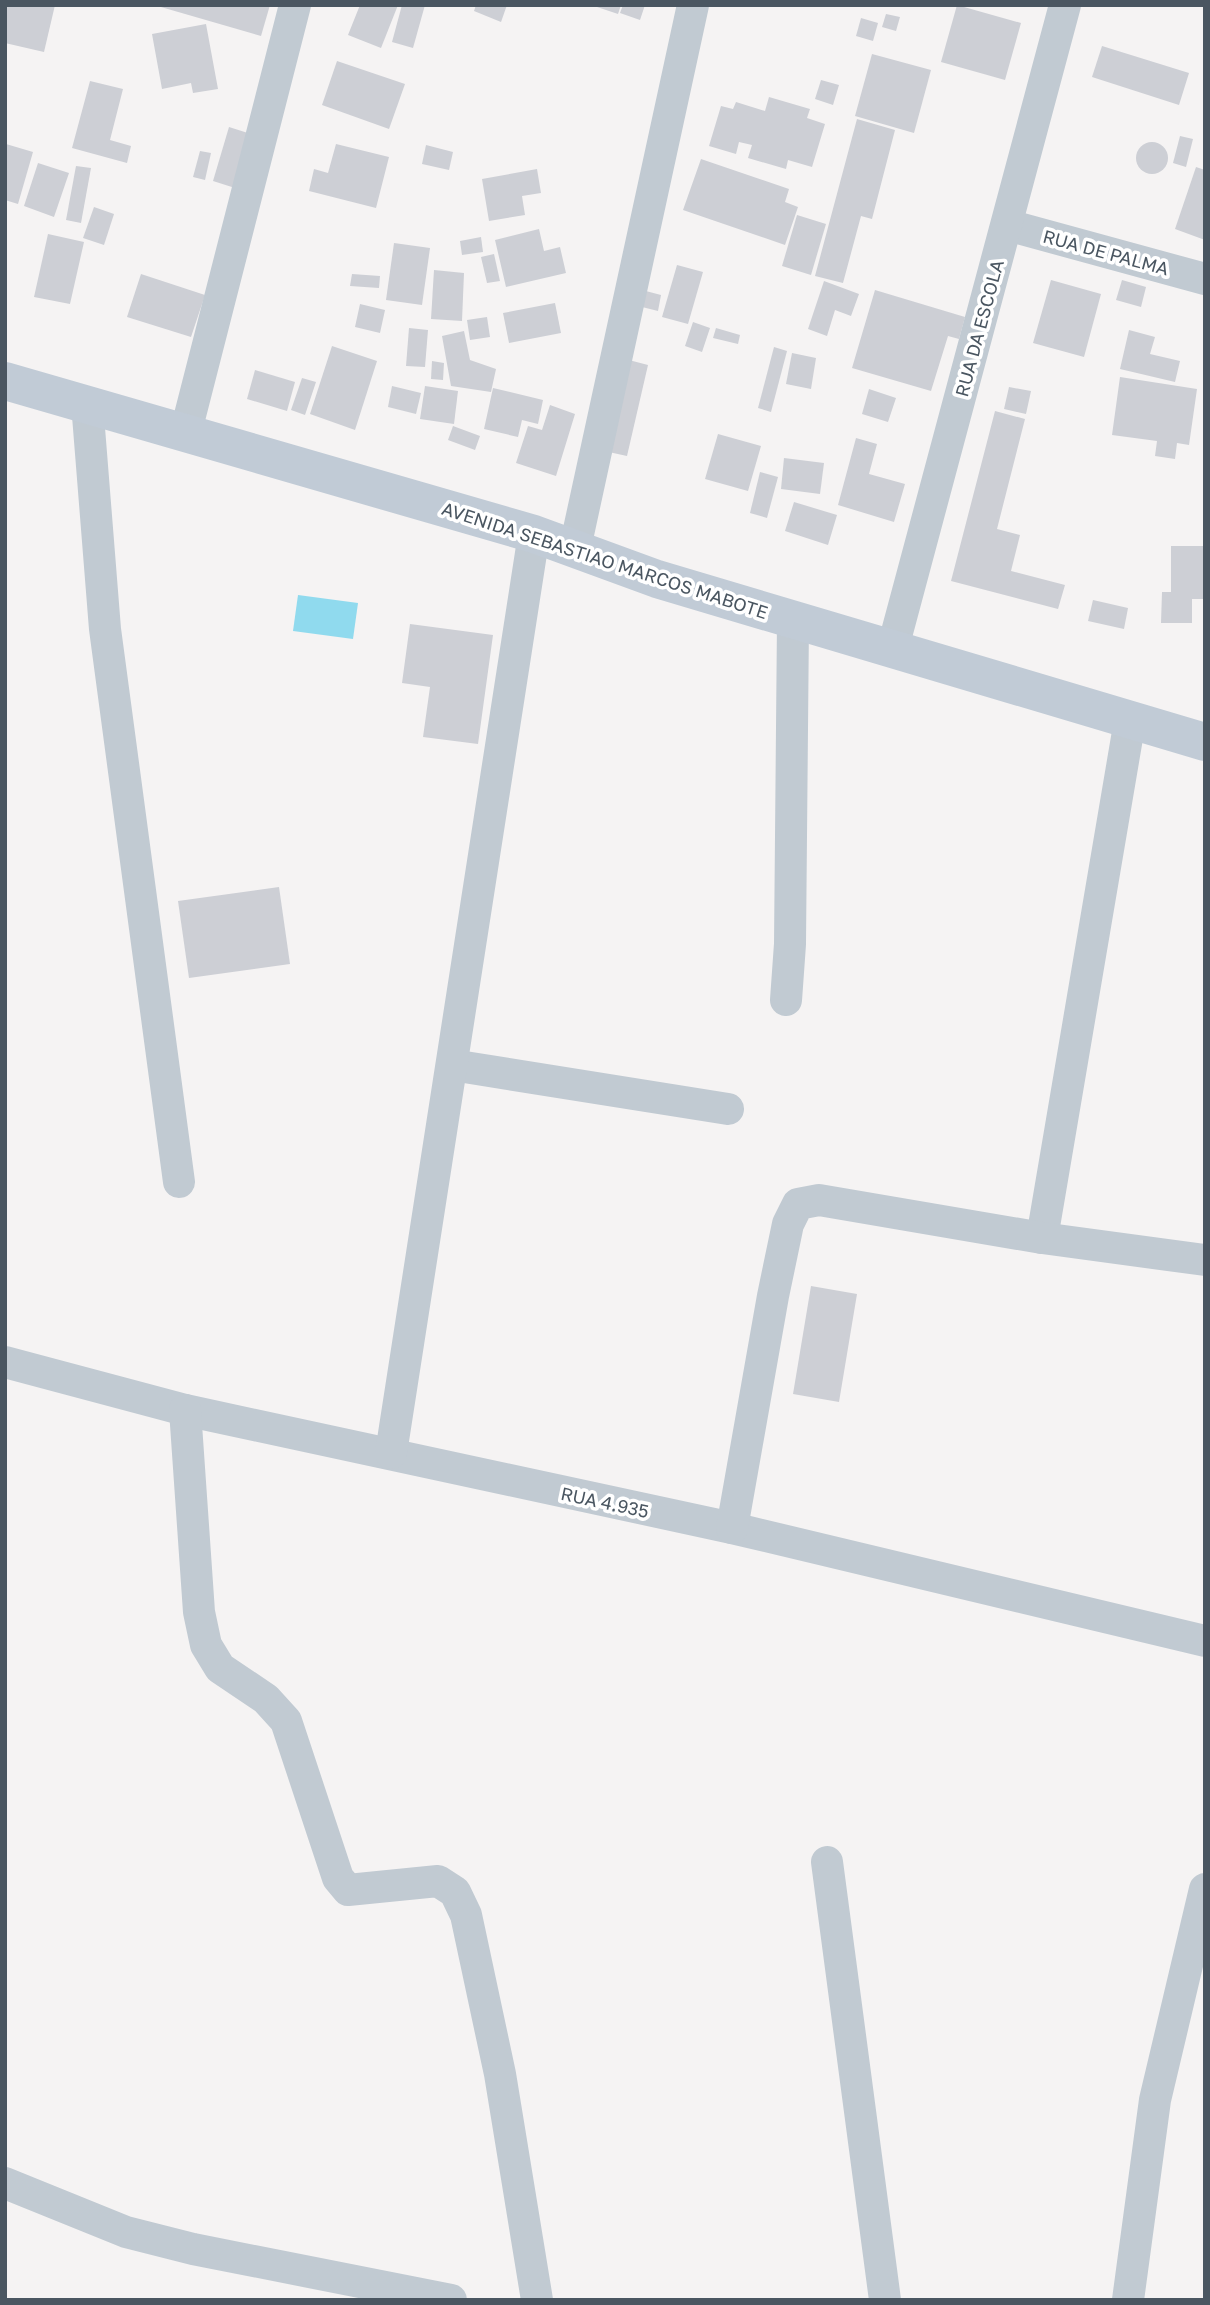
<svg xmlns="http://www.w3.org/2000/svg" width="1210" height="2305" font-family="'Golos Text',sans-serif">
  <rect width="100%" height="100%" fill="#f5f3f3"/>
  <!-- water -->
  <polygon fill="#90daee" points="298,595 358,603 353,639 293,631"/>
  <!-- building -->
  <g fill="#cdcfd5">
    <polygon points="5,5 55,5 44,52 5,43"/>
    <polygon points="154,5 270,5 261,36"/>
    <polygon points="360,5 398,5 381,48 348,35"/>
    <polygon points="402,5 425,5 413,48 392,42"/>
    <polygon points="476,5 507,5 501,22 474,11"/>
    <polygon points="591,5 621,5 618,14"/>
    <polygon points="623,5 645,5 640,20 620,13"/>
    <polygon points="957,5 1021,23 1005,80 941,62"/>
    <polygon points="886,14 900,17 896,31 882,27"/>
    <polygon points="861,18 878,23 873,41 856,36"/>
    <polygon points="206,24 218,89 193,93 191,83 162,89 152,34"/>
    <polygon points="1102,46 1189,73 1179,105 1092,77"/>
    <polygon points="872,54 931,70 914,133 855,116"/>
    <polygon points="337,61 405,84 389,129 322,105"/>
    <polygon points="821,80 839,85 833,105 815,99"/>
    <polygon points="90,81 123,89 110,140 131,146 127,163 72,148"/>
    <polygon points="769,97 810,109 807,118 825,124 812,167 788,160 786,169 748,158 752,145 739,142 736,154 709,146 721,106 733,109 736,102 765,111"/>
    <polygon points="857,119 895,130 872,219 861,216 843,283 815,276"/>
    <polygon points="229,127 251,134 235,188 213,181"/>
    <polygon points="1180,136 1193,139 1186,167 1173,163"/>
    <circle cx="1152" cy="158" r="16"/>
    <polygon points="6,144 33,152 18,204 5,200"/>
    <polygon points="336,144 389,157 376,208 309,191 314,169 328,173"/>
    <polygon points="426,145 453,152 449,170 422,164"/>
    <polygon points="200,151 211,153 205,180 193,177"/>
    <polygon points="701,159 789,189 785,202 798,207 785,245 683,210"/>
    <polygon points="38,163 69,173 54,217 24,206"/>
    <polygon points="76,166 91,168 81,223 66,220"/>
    <polygon points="1196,167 1205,170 1205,240 1175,229"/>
    <polygon points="537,169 541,193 522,196 525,215 489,221 482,179"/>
    <polygon points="94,207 114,214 104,245 83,238"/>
    <polygon points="797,215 826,224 811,275 782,266"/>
    <polygon points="539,229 544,251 560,247 566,273 506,287 495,240"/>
    <polygon points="48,234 84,242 70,304 34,297"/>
    <polygon points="481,237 483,252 462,255 460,241"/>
    <polygon points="394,243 430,248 422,305 386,300"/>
    <polygon points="494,254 500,281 487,283 481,257"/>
    <polygon points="677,265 703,272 688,324 662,317"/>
    <polygon points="434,270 464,273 462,321 431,319"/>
    <polygon points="141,274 205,295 191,337 127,317"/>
    <polygon points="352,274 380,276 379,288 350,286"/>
    <polygon points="1051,280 1101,294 1084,357 1033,343"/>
    <polygon points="1122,280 1146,287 1141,307 1116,300"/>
    <polygon points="824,281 859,294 851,316 835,310 827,336 808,329"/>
    <polygon points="642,290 661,295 658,311 638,306"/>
    <polygon points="875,290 965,317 959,339 948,336 931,391 852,368"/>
    <polygon points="555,303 561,333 509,343 503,313"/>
    <polygon points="360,304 385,310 380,333 355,327"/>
    <polygon points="487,317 490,337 470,340 467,320"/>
    <polygon points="693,322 710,328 702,352 685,346"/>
    <polygon points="409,328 428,330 425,367 406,366"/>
    <polygon points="716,328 740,335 738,344 713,338"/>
    <polygon points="1129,330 1155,337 1150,354 1180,361 1175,382 1120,369"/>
    <polygon points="464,331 470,360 496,369 491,392 451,386 442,336"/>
    <polygon points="332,346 377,361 355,430 310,414"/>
    <polygon points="774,347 787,351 771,412 758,408"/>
    <polygon points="792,353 816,358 811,389 786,384"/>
    <polygon points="625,359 648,365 627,456 604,451"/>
    <polygon points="432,361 444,363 443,380 431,379"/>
    <polygon points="255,370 295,382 287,411 247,399"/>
    <polygon points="1120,377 1197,389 1189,445 1177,443 1175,459 1155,456 1157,441 1112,435"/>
    <polygon points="302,378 316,382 305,415 291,410"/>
    <polygon points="392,386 421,393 416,414 388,407"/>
    <polygon points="425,386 458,391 454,424 420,419"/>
    <polygon points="1009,387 1031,391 1026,414 1004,409"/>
    <polygon points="493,388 543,400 538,424 522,420 518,437 484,429"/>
    <polygon points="869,389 896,398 888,422 862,414"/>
    <polygon points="550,405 575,414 556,476 516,463 528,426 542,430"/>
    <polygon points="995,411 1025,419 997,529 1020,535 1011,571 1065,585 1058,609 951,581"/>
    <polygon points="453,426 480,436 475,450 448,440"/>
    <polygon points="718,434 761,446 748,491 705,479"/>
    <polygon points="856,438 877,444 869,474 905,484 894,522 838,505"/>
    <polygon points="784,458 824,463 820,494 781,489"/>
    <polygon points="760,472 778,477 767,518 750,513"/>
    <polygon points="794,502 837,515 828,545 785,531"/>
    <polygon points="1171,546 1205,546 1205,599 1192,599 1192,623 1161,623 1162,592 1171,592"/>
    <polygon points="1093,600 1128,608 1124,629 1088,621"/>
    <polygon points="410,624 493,635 478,744 423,737 430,687 402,683"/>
    <polygon points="279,887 290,964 189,978 178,901"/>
    <polygon points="811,1286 857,1294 839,1402 793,1394"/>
  </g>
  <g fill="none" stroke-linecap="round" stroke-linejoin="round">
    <!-- street -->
    <g stroke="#c1cad2" stroke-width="32">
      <polyline points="1007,225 1205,279"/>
      <polyline points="87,403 105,629 179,1182"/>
      <polyline points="186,431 295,5"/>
      <polyline points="575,548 693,5"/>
      <polyline points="892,651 1065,5"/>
      <polyline points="786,1000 790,944 793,621"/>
      <polyline points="452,1065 728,1109"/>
      <polyline points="1042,1238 1130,720"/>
      <polyline points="5,1362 185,1410 732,1528 1205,1641"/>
      <polyline points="185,1410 199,1612 206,1645 220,1668 266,1699 286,1721 338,1878 348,1890 438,1881 455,1892 466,1915 500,2074 537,2300"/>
      <polyline points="391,1453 534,534"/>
      <polyline points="732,1528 773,1296 788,1224 798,1204 819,1200 1042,1238 1205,1260"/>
      <polyline points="827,1862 885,2300"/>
      <polyline points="5,2183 126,2232 193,2249 451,2300"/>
      <polyline points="1128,2300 1155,2100 1205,1889"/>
    </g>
    <!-- secondary -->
    <polyline stroke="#c1cbd6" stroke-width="38" points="5,381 534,534 657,579 1205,742"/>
  </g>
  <g text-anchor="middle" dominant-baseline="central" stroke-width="7" stroke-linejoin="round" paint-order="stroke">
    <!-- street labels -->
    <g font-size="18" fill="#4a5661" stroke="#fff">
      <text transform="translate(1106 252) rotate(15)">RUA DE PALMA</text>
      <text transform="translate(979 328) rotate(-75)">RUA DA ESCOLA</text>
      <text transform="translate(605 560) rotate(18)">AVENIDA SEBASTIAO MARCOS MABOTE</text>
      <text transform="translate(605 1502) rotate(12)">RUA 4.935</text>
    </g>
  </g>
  <!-- border -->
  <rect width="1210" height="2305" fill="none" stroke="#4a5661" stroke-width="14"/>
</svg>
